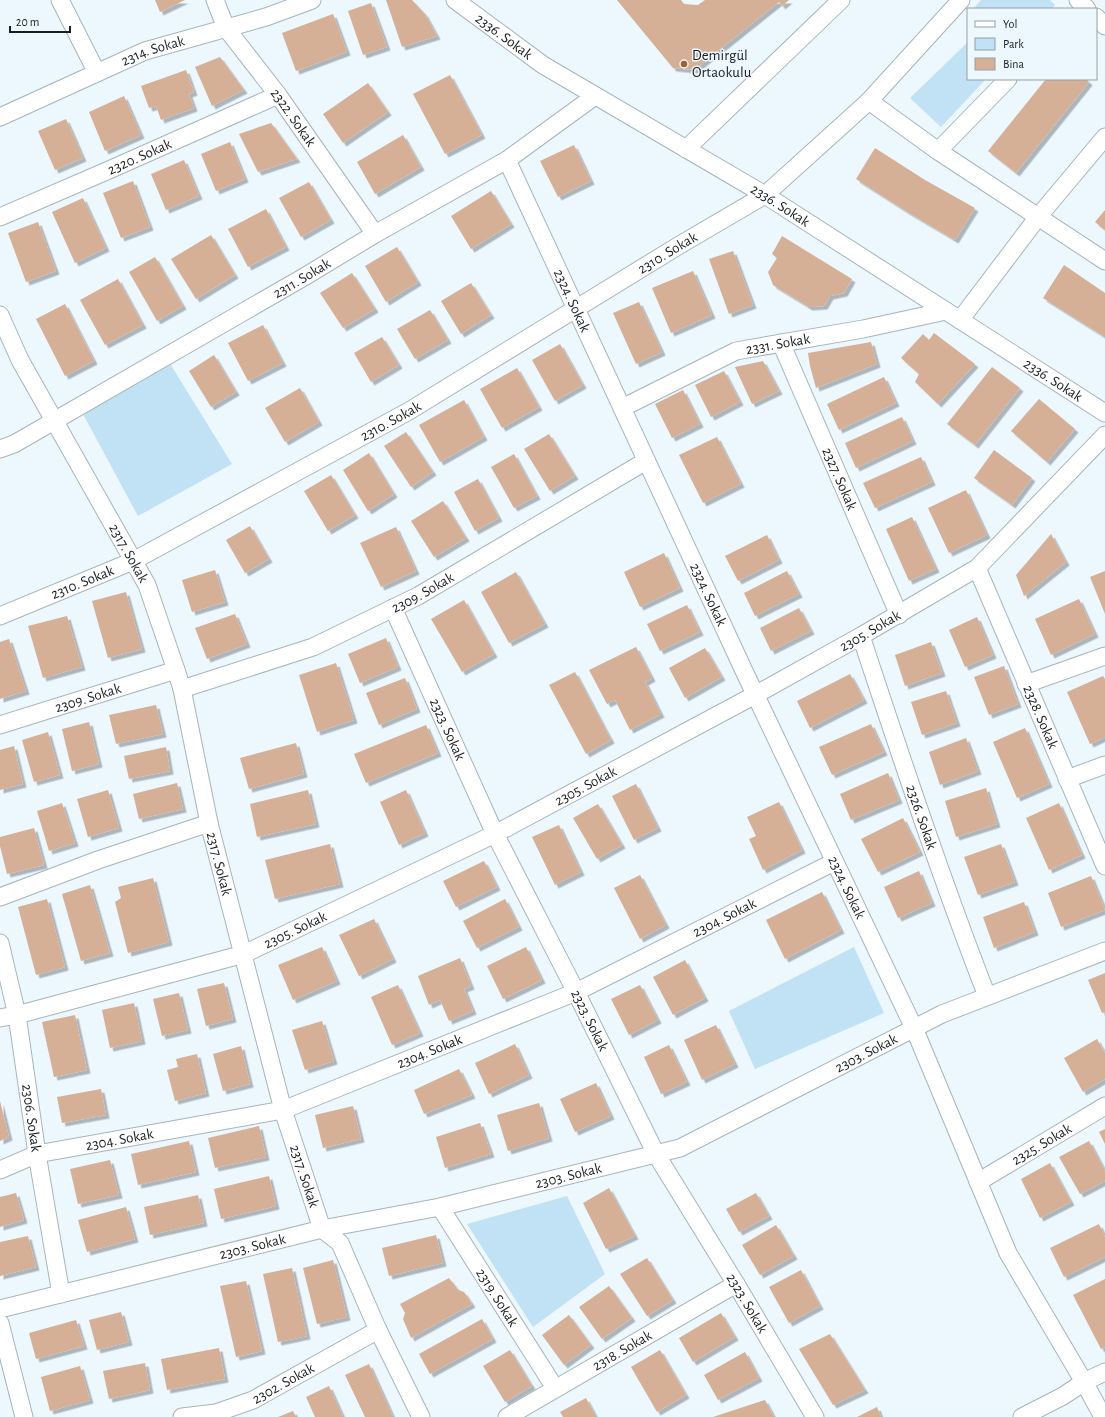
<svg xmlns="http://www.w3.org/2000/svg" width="1105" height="1417" font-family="'Alegreya Sans',sans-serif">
  <defs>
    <filter id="shadow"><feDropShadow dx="3.5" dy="3.5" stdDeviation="0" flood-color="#0004"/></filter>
  </defs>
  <rect width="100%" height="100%" fill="#ecf7fe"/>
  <!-- green -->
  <g fill="#c0e2f4">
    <polygon points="981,0 1050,0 1055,5 1052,9 973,9"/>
    <polygon points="968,36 968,79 986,79 941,127 910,98 968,42"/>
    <polygon points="169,362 232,464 138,516 83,414"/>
    <polygon points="854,947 884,1013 755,1069 729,1011"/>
    <polygon points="567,1196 605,1274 533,1327 467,1224"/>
  </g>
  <!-- building -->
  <g fill="#d5b096" filter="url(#shadow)">
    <polygon points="155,0 185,0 160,12"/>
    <polygon points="386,0 412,0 425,14 437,36 402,47"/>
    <polygon points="617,0 681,0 684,4 698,5 705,0 789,0 782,6 779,2 694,70 673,68"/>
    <polygon points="371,3 387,47 363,55 348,11"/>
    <polygon points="333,14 347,52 296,71 282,33"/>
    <polygon points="220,57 244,90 212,106 195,67"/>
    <polygon points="186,70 194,92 189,94 194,108 161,120 156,106 149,108 141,86"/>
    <polygon points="450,75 482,135 445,154 413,94"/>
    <polygon points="1046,79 1086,79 1089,82 1016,173 988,151"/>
    <polygon points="368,83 388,112 343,143 323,114"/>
    <polygon points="124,96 141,135 105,151 89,112"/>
    <polygon points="66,119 83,158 55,170 38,131"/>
    <polygon points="271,123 297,159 258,172 239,134"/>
    <polygon points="403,135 421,167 375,194 357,162"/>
    <polygon points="230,142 245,179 216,191 201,154"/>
    <polygon points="574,145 591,181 558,197 540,161"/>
    <polygon points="875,148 925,180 975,208 955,240 906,211 856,179"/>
    <polygon points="184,160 199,196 166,210 151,174"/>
    <polygon points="133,181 150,227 121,238 103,193"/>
    <polygon points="309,182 331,220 301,237 279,198"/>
    <polygon points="491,191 511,224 471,249 451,216"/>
    <polygon points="83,198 106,248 75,263 52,212"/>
    <polygon points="266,209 286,247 248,267 228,229"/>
    <polygon points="1105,210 1105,230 1095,222"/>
    <polygon points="38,222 56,271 26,282 8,233"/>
    <polygon points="211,235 235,275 196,299 171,259"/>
    <polygon points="782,236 852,279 844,293 830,296 824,306 809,307 773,285 768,272 777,258 772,254"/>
    <polygon points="397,247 418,282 386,302 365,266"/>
    <polygon points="733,251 753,305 729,314 709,259"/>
    <polygon points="155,257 183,306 157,321 129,272"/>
    <polygon points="1064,265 1105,293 1105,337 1043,298"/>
    <polygon points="693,271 712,315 671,333 652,288"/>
    <polygon points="352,273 375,309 343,328 320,293"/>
    <polygon points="118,279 143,325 105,345 80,300"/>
    <polygon points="471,283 491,315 461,334 441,301"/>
    <polygon points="639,302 662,352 636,364 613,313"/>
    <polygon points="65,304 94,361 65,376 36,319"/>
    <polygon points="430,310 448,340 415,359 397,329"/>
    <polygon points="263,325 283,363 248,381 228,343"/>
    <polygon points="934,333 975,364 938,404 915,382 919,374 901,358 923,334 929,340"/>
    <polygon points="382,337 399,365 371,382 354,353"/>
    <polygon points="871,342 877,364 816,388 810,366 808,353"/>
    <polygon points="560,344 583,385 555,401 532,360"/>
    <polygon points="214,355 236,392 211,407 189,371"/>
    <polygon points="763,361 779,391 752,404 735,367"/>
    <polygon points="992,367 1020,388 975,445 947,424"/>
    <polygon points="517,368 539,407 502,428 480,389"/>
    <polygon points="724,371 740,402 711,417 695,385"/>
    <polygon points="884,377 896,403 839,430 827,404"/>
    <polygon points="300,388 319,422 285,442 265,408"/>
    <polygon points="683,390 700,424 672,438 655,404"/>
    <polygon points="1039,399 1075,429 1047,462 1011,431"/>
    <polygon points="464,400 484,437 440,462 419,425"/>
    <polygon points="902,417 913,441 856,468 845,443"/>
    <polygon points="406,432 433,472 411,487 384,446"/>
    <polygon points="549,434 575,476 550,491 524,449"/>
    <polygon points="717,437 741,484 703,503 679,455"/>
    <polygon points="994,450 1032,478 1012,505 974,478"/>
    <polygon points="369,453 394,494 368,511 343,470"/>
    <polygon points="514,454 537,496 514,508 491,467"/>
    <polygon points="921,457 932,482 875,508 863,483"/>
    <polygon points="331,475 355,515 328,531 304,491"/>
    <polygon points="478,479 499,518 475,531 454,492"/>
    <polygon points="966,490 987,535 949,553 928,508"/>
    <polygon points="443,501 466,538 434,557 411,521"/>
    <polygon points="912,517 936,569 909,581 886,529"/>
    <polygon points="250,526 269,559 245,573 226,540"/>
    <polygon points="396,527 416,571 381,587 360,543"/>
    <polygon points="1051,534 1066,562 1024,596 1016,575"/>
    <polygon points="767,535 779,560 738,581 725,556"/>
    <polygon points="664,553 680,588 640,607 624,572"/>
    <polygon points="215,570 225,602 192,612 182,580"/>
    <polygon points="787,571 799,594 755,616 744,593"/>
    <polygon points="1105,571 1105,614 1090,577"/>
    <polygon points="516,572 545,624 509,643 481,592"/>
    <polygon points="126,592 142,649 108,658 92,601"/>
    <polygon points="1079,599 1095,634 1051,655 1035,619"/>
    <polygon points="464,600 494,654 462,672 431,619"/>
    <polygon points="687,605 700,632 660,651 647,624"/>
    <polygon points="799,608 811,631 771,651 760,628"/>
    <polygon points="235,614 247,644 207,659 195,628"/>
    <polygon points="67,616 82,667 43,678 28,626"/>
    <polygon points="977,617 993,655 965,667 949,630"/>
    <polygon points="386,638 398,667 360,683 348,654"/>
    <polygon points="9,639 26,691 0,699 0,642"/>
    <polygon points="931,642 942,673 905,686 895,655"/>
    <polygon points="636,647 652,678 645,682 661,714 630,730 615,700 607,704 589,670"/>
    <polygon points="705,648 722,677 685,698 669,668"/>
    <polygon points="336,663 354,720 317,732 299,675"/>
    <polygon points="1004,666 1018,704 989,715 974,677"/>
    <polygon points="575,672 611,740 586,754 549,685"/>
    <polygon points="850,674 864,700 810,728 797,701"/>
    <polygon points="1103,676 1105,679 1105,737 1090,744 1067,692"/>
    <polygon points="405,678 417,709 379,725 366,693"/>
    <polygon points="946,691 957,723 922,735 911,702"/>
    <polygon points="156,705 163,734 116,744 109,715"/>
    <polygon points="89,722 99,764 72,771 62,729"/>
    <polygon points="871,724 884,752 832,775 819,747"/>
    <polygon points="426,725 438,753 366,783 354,754"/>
    <polygon points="1025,728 1049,784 1017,798 993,742"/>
    <polygon points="48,732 60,775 34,782 22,740"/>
    <polygon points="966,738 978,771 940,785 929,752"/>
    <polygon points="296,743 304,774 249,789 240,758"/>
    <polygon points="14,746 23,784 0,790 0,750"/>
    <polygon points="166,747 170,771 129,779 124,756"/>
    <polygon points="888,773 899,800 851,820 840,794"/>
    <polygon points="177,783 183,809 139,819 133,794"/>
    <polygon points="636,784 658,828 634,840 612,796"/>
    <polygon points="986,788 997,824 956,837 945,801"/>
    <polygon points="108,790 119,828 88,837 77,799"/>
    <polygon points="308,790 316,824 257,837 250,804"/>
    <polygon points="406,790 425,833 399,845 380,802"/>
    <polygon points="779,802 802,850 763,870 749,839 756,836 747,817"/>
    <polygon points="62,803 75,843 49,851 37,811"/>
    <polygon points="1059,803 1082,855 1049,870 1026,818"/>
    <polygon points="598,804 622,845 597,859 573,818"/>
    <polygon points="903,818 920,852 878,872 861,839"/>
    <polygon points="559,825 581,872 555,885 532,837"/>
    <polygon points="34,828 44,865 7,874 0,846 0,837"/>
    <polygon points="330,844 340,884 275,899 265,860"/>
    <polygon points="1001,844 1015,882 978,895 964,857"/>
    <polygon points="484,861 497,887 456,907 443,881"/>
    <polygon points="919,871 932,903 898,918 884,887"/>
    <polygon points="640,875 666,925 640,939 614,888"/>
    <polygon points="1091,876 1105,910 1061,927 1048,893"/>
    <polygon points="153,878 169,942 128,953 115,902 121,898 118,887"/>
    <polygon points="90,885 110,953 81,961 62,894"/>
    <polygon points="822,892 841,930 785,959 766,920"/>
    <polygon points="47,899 65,967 36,975 18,907"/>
    <polygon points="505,899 519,927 477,948 463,921"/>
    <polygon points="1024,902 1035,932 994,948 983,917"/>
    <polygon points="374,919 393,959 359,976 339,935"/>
    <polygon points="322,947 337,981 293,1000 278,965"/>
    <polygon points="526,947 542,980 503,999 487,966"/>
    <polygon points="460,958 471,986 464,989 473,1011 449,1021 440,1000 429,1005 418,976"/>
    <polygon points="685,960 705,998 673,1015 653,977"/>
    <polygon points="1105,973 1105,1012 1102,1013 1088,980"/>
    <polygon points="224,983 233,1019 206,1026 197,989"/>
    <polygon points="398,985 420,1033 392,1045 371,997"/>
    <polygon points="640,985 658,1020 629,1035 611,999"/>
    <polygon points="179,993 188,1030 162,1036 153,999"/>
    <polygon points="134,1003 142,1041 110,1048 102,1010"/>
    <polygon points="75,1015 87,1070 54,1077 42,1022"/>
    <polygon points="322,1021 334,1061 305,1070 292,1030"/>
    <polygon points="716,1025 735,1064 702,1080 684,1040"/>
    <polygon points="1097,1039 1105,1053 1105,1079 1083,1092 1064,1058"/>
    <polygon points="515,1044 529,1075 489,1094 475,1063"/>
    <polygon points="669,1045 687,1082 661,1094 644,1057"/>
    <polygon points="241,1046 250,1084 223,1091 213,1054"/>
    <polygon points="197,1054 206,1093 175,1101 167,1070 178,1067 176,1059"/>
    <polygon points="459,1069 472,1095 424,1114 414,1090"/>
    <polygon points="596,1083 611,1116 575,1132 560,1099"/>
    <polygon points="101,1089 106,1115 62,1123 57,1097"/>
    <polygon points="0,1101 9,1137 0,1141"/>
    <polygon points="539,1103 549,1138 508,1151 497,1115"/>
    <polygon points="353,1106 361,1139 323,1148 315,1115"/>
    <polygon points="480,1123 491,1154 445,1168 436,1137"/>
    <polygon points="259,1126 266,1157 215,1168 208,1138"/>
    <polygon points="1105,1129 1105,1144 1099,1132"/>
    <polygon points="189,1141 196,1172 138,1185 131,1154"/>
    <polygon points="1089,1141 1105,1171 1105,1181 1080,1194 1059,1157"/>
    <polygon points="110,1160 119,1195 78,1204 70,1169"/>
    <polygon points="1050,1163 1071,1202 1040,1218 1021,1179"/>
    <polygon points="269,1176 276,1206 221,1219 214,1189"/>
    <polygon points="609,1188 635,1236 606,1249 583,1203"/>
    <polygon points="16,1193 24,1220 0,1227 0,1197"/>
    <polygon points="756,1193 769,1216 739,1232 726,1209"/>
    <polygon points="198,1195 204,1223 150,1235 144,1207"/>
    <polygon points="126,1207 135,1239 87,1252 78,1220"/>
    <polygon points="1099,1224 1105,1237 1105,1257 1064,1277 1050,1248"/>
    <polygon points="776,1225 794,1256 760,1275 742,1245"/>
    <polygon points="436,1235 443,1263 389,1276 382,1248"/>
    <polygon points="28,1236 36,1267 0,1276 0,1242"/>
    <polygon points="647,1258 673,1300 647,1316 620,1274"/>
    <polygon points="333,1260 347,1317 317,1324 303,1268"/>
    <polygon points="292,1268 307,1336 278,1342 263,1274"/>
    <polygon points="801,1270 820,1306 789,1323 769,1287"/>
    <polygon points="449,1278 458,1290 464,1292 472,1304 411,1338 403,1319 405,1313 400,1304"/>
    <polygon points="1105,1279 1105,1347 1101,1349 1073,1295"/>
    <polygon points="246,1281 262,1351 236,1357 220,1286"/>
    <polygon points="609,1286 632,1318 602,1339 579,1307"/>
    <polygon points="121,1312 129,1342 97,1350 89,1320"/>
    <polygon points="721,1313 735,1337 693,1362 679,1338"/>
    <polygon points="569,1315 591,1345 564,1365 542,1335"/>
    <polygon points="482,1319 493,1339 430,1374 419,1354"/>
    <polygon points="76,1320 84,1346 36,1359 29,1333"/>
    <polygon points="830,1334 865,1390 833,1405 799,1349"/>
    <polygon points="219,1348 225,1379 167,1390 161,1359"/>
    <polygon points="510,1350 532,1386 505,1402 483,1366"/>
    <polygon points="660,1350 686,1395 657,1412 631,1367"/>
    <polygon points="745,1352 759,1378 718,1400 704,1375"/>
    <polygon points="145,1363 150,1390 109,1399 103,1371"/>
    <polygon points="369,1364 393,1417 365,1417 345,1375"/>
    <polygon points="80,1366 90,1400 50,1411 41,1377"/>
    <polygon points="329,1386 343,1417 315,1417 306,1397"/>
    <polygon points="586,1398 596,1417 563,1417 560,1412"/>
    <polygon points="765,1400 774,1417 713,1417"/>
    <polygon points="877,1407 881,1417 857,1417"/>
    <polygon points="293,1411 296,1417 278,1417"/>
  </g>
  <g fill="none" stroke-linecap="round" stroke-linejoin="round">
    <!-- street casing -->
    <g stroke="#a6b4bb" stroke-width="19">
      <g id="street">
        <polyline points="60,0 97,73"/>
        <path id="s1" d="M215 0 226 28 278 95 375 234"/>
        <path id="s2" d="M455 0 543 65 765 195 1105 413"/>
        <polyline points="1078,0 1087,9"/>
        <polyline points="1096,17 1105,26"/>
        <polyline points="869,101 938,151 1105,261"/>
        <path id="s3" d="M0 117 145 51 266 17 312 0"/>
        <polyline points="686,149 841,0"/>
        <polyline points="938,151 1008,79"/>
        <path id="s4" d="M507 160 745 673 914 1028 1008 1253 1084 1382 1103 1417"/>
        <path id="s5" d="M0 217 109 170 278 95"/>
        <path id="s6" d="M0 315 20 360 147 585 176 670 182 689 209 823 283 1110 322 1229 340 1243 378 1330 421 1417"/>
        <polyline points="960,320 1038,217 1105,137"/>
        <path id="s7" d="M781 343 899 615"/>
        <path id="s8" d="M622 408 736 351 863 329 946 311"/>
        <path id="s9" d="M0 449 14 444 304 277 375 234 507 160 595 96"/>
        <path id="s10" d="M977 568 1105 866"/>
        <path id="s11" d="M393 608 495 834 576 992 656 1154 736 1284 815 1417"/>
        <path id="s12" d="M0 616 133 561 409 411 678 246 765 195 869 101 961 0"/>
        <path id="s13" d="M861 636C901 757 941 878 987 996"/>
        <polyline points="1026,684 1105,656"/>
        <path id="s14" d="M182 689 313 647 418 596 646 461"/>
        <path id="s15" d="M0 725 176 670"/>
        <polyline points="1067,779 1105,765"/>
        <polyline points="0,897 98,860 209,823"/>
        <path id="s16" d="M0 943 17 1015 37 1154 61 1294"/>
        <path id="s17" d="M0 1018 17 1015 244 954 495 834 755 695 861 636 977 568 1105 435"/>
        <path id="s18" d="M0 1170 37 1154 283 1110 576 992 834 862"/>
        <path id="s19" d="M978 1182 1105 1106"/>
        <path id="s20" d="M440 1207 555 1388"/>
        <path id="s21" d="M0 1309 322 1229 440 1207 680 1148 942 1014 1105 951"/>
        <polyline points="0,1323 24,1417"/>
        <path id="s22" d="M182 1417 216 1413 253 1400 378 1330"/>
        <path id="s23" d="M507 1417 736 1284"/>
        <polyline points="1022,1417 1063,1396 1084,1382 1105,1372"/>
      </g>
    </g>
    <!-- street -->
    <use href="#street" stroke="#fff" stroke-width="17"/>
  </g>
  <!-- markers -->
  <circle fill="#a2602c" stroke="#ecf7fe" stroke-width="1.5" cx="684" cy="64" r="4"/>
  <g text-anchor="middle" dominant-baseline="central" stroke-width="3" stroke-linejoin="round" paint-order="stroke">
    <!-- street labels -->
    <g font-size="15" fill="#181d20" stroke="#ecf7fe">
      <text stroke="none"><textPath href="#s2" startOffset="61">2336. Sokak</textPath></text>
      <text stroke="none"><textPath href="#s3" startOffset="167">2314. Sokak</textPath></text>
      <text stroke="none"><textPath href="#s1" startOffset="142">2322. Sokak</textPath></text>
      <text stroke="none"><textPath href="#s5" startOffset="152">2320. Sokak</textPath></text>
      <text stroke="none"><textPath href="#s2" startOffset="385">2336. Sokak</textPath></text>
      <text stroke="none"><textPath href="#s12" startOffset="761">2310. Sokak</textPath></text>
      <text stroke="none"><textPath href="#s9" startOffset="347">2311. Sokak</textPath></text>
      <text stroke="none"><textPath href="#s4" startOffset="155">2324. Sokak</textPath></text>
      <text stroke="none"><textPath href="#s8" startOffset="170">2331. Sokak</textPath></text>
      <text stroke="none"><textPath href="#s2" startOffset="709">2336. Sokak</textPath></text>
      <text stroke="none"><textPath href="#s12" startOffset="437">2310. Sokak</textPath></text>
      <text stroke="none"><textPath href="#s7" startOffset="148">2327. Sokak</textPath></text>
      <text stroke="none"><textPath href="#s6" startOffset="271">2317. Sokak</textPath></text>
      <text stroke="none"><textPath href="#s12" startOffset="89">2310. Sokak</textPath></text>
      <text stroke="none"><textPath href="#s14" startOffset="260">2309. Sokak</textPath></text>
      <text stroke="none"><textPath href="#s4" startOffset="479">2324. Sokak</textPath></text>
      <text stroke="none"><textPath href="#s17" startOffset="957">2305. Sokak</textPath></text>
      <text stroke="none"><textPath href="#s15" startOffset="92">2309. Sokak</textPath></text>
      <text stroke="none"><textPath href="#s10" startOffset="162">2328. Sokak</textPath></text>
      <text stroke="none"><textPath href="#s11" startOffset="133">2323. Sokak</textPath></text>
      <text stroke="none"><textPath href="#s17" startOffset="633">2305. Sokak</textPath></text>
      <text stroke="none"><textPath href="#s13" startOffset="191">2326. Sokak</textPath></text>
      <text stroke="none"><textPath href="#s6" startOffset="596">2317. Sokak</textPath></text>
      <text stroke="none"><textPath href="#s4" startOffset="803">2324. Sokak</textPath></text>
      <text stroke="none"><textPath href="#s18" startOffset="772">2304. Sokak</textPath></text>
      <text stroke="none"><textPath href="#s17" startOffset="309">2305. Sokak</textPath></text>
      <text stroke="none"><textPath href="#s11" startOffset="457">2323. Sokak</textPath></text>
      <text stroke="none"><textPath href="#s18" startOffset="448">2304. Sokak</textPath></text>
      <text stroke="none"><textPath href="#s21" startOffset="908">2303. Sokak</textPath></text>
      <text stroke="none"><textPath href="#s16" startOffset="178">2306. Sokak</textPath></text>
      <text stroke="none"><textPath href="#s18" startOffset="124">2304. Sokak</textPath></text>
      <text stroke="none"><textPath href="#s19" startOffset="74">2325. Sokak</textPath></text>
      <text stroke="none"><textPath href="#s21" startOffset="584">2303. Sokak</textPath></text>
      <text stroke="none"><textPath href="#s6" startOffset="920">2317. Sokak</textPath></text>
      <text stroke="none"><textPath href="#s21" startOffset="260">2303. Sokak</textPath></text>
      <text stroke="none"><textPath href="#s20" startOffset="107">2319. Sokak</textPath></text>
      <text stroke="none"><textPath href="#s11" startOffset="781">2323. Sokak</textPath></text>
      <text stroke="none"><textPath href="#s23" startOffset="133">2318. Sokak</textPath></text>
      <text stroke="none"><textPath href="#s22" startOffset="108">2302. Sokak</textPath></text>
    </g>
    <!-- poi labels -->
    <g font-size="15" fill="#181d20" stroke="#ecf7fe" text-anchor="start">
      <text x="692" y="55">Demirgül<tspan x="692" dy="17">Ortaokulu</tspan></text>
    </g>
  </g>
  <!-- legend -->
  <rect x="967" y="8" width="130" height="72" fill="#ecf7fe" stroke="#97a0a5"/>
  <rect x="975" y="21" width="20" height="6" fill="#ffffff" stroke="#97a0a5"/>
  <text x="1003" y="28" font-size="12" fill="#181d20">Yol</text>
  <rect x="975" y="38" width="20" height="12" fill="#c0e2f4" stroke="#97a0a5"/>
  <text x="1003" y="48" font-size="12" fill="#181d20">Park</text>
  <rect x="975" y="58" width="20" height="12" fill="#d5b096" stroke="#97a0a5"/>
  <text x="1003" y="68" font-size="12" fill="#181d20">Bina</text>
  <!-- scale -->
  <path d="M10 26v6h60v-6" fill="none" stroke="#181d20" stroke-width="2"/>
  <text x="16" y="26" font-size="12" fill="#181d20" stroke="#ecf7fe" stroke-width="3" paint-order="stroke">20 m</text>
</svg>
